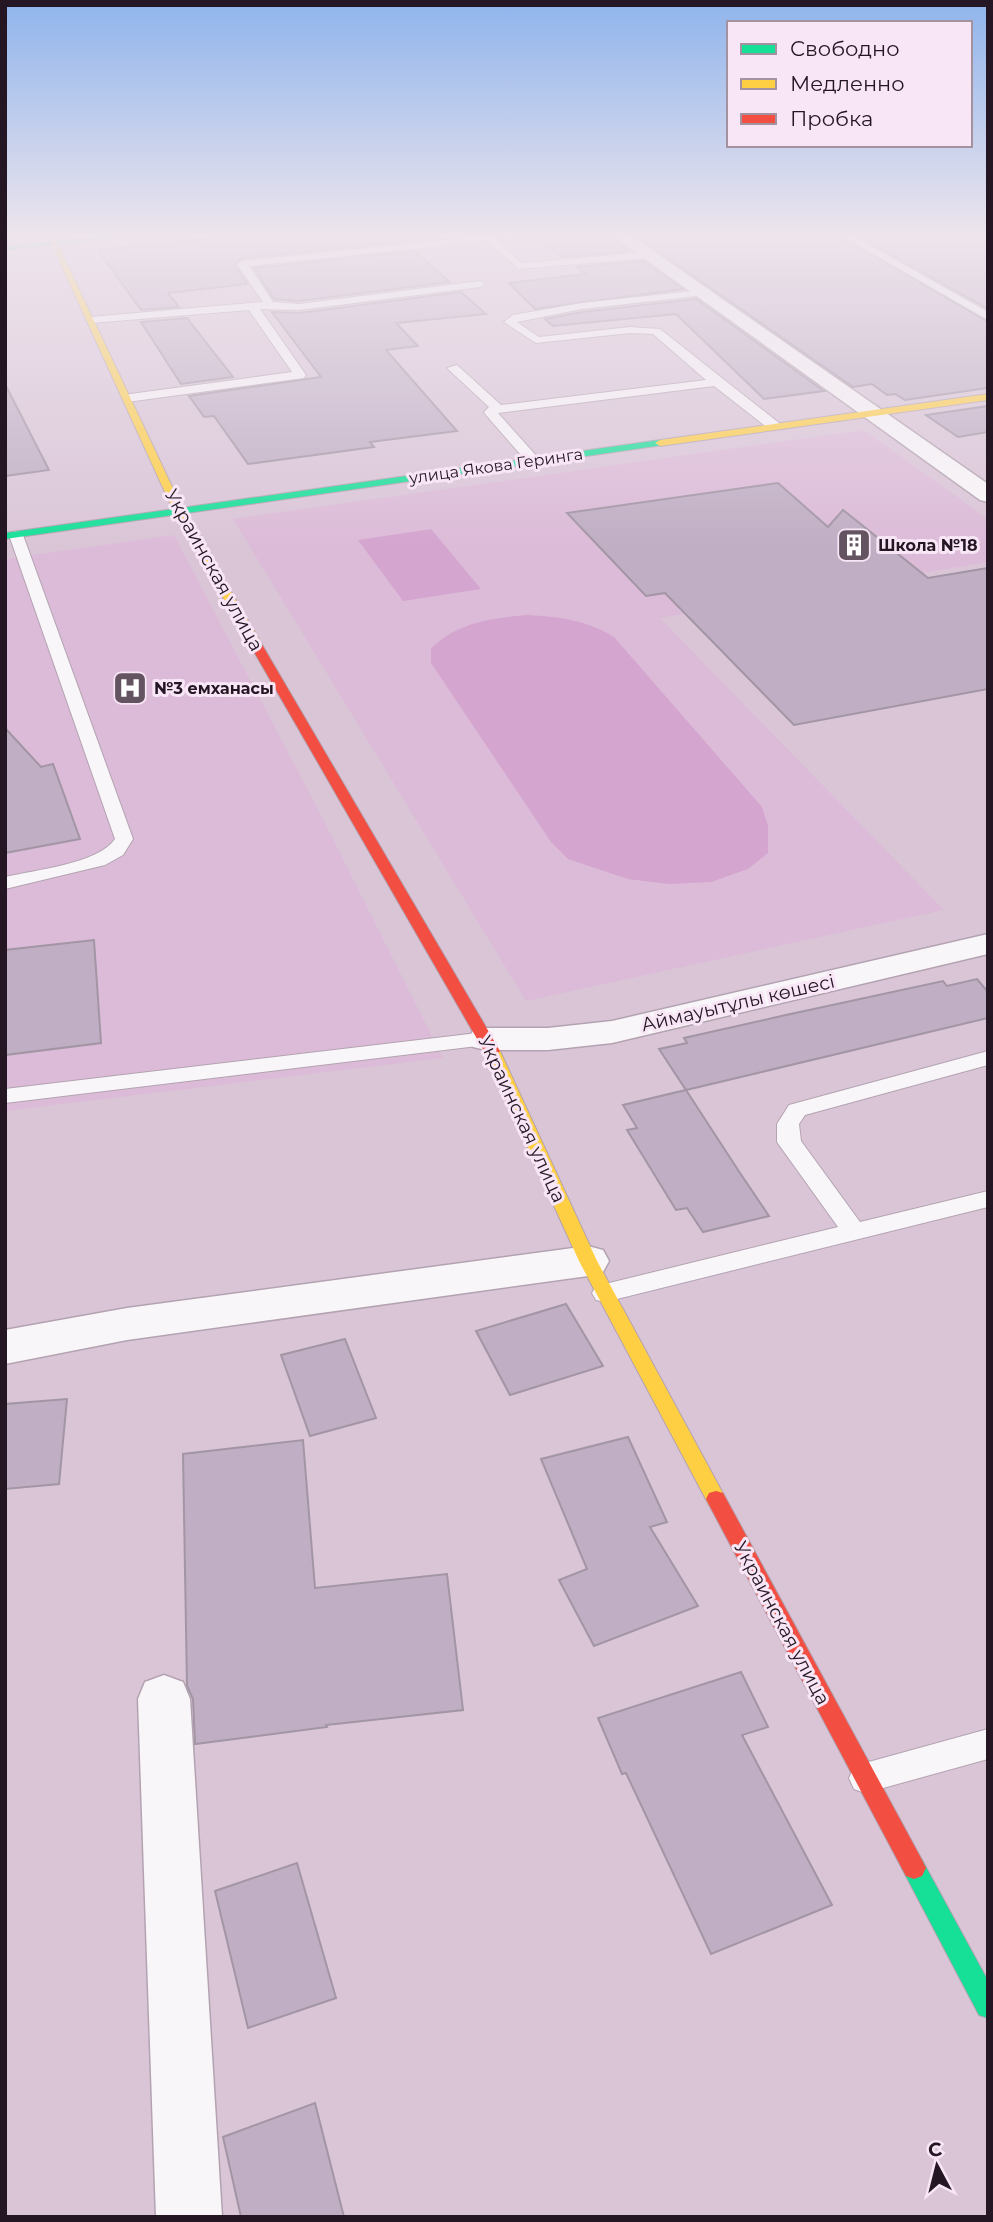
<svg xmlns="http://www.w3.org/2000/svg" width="993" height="2222" font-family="Montserrat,sans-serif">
  <rect width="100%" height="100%" fill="#dac5d7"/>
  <!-- built -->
  <g fill="#dcbbd8">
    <polygon points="864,430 988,519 988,562 660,618 944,910 526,1001 233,519"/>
    <polygon points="174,535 322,817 443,1058 5,1111 5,559"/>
  </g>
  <!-- green -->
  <g fill="#d4a5cf">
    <polygon points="431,529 481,589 403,601 358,540"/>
    <path d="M528 615C560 617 586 620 614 637L762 807 768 826V853L748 869 711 882 669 884 628 879 568 859 551 842 431 663V648C459 622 491 618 528 615Z"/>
  </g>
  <!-- building -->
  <g fill="#c0aec4" stroke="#a295a4" stroke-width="2">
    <polygon points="234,236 396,236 403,242 242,258 235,265 247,284 168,293 179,307 141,310 98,250"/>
    <polygon points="534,236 611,236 629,251 563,257"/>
    <polygon points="636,236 840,236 988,322 988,388 905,400 895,394 887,395 872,384 853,387"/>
    <polygon points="858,236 988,236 988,309"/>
    <polygon points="414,251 450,282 299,301 274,299 254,268"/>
    <polygon points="643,261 683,289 535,309 509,283 586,274 577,267"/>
    <polygon points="461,292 486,314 396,323 418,346 386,350 457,431 370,442 374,447 248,464 214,416 204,417 189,396 321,377 272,312 299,313"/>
    <polygon points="696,299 824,391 764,399 676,314 553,326 545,319 582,312"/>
    <polygon points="187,318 233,377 181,384 141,322"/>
    <polygon points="5,384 49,470 5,476"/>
    <polygon points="988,406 988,432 958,437 926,415"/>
    <polygon points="778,483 828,527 843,510 928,578 988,568 988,689 794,725 665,593 646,596 567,513"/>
    <polygon points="5,728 41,767 53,764 80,839 5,853"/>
    <polygon points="94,940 101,1043 5,1055 5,950"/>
    <polygon points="977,979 988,992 988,1018 686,1090 659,1049 687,1043 684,1038 786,1015 943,981 947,986"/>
    <polygon points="686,1090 740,1173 769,1216 703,1232 687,1208 676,1210 627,1130 637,1128 623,1105"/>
    <polygon points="566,1304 603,1366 510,1395 476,1331"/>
    <polygon points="345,1339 376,1418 310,1436 281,1355"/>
    <polygon points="67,1399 59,1484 5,1489 5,1404"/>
    <polygon points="628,1437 667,1522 650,1527 698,1606 594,1646 559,1580 587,1569 541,1459"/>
    <polygon points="303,1440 315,1588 447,1574 463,1710 326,1725 327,1727 195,1744 193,1699 187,1686 183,1454"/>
    <polygon points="741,1672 768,1727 742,1735 832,1905 711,1954 626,1773 622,1774 598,1718"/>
    <polygon points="297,1863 336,1998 248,2028 215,1891"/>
    <polygon points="315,2103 344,2217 241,2217 223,2137"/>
  </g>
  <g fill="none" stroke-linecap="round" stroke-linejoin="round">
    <!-- lane casing -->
    <g stroke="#b3a3b1" stroke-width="2">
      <g id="lane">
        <polygon points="484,236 493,236 521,263 649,252 654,255 649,258 519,269 487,241 249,266 273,302 299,304 480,281 485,284 480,287 299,310 260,309 306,375 304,378 127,402 123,401 123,395 292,372 249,310 91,323 85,320 91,317 263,302 237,264 242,261"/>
        <polygon points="842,236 853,236 988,312 988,320"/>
        <polygon points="702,290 707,293 706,295 582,309 517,322 539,337 630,327 660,329 779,423 779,429 769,429 714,386 498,413 540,460 533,464 528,463 486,415 484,412 489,407 447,368 457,365 501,405 706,380 653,334 630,333 536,343 504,322 513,315 582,303"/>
        <path d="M16 531 23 535 133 839 123 855 105 865 5 889V877C34 870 98 864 115 839L9 535Z"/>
        <polygon points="486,1032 494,1034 497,1039 494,1044 5,1103 5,1089"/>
        <polygon points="988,1051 988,1065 805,1115 799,1124 801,1141 860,1222 988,1191 988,1207 605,1302 596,1300 592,1293 596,1286 605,1284 838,1227 777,1142 777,1124 789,1105"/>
        <polygon points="988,1729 988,1759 865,1793 854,1789 849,1778 854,1767 865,1763"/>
      </g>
    </g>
    <!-- street casing -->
    <g stroke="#b3a3b1" stroke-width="3">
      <g id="street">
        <polygon points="613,236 632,236 988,484 988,502 980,500"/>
        <polygon points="988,934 988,954 612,1043 548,1050 486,1050 473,1047 468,1039 473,1031 486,1028 548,1028 612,1021"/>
        <polygon points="588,1246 603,1250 609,1261 603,1272 588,1276 127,1340 5,1364 5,1330 127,1308"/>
        <polygon points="164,1675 183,1682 190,1699 222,2217 156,2217 138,1699 145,1682"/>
      </g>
    </g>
    <!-- fast casing -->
    <g stroke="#b3a3b1" stroke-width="2">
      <g id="fast">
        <polygon points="117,236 138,236 5,250 5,246"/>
        <polygon points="660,440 663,441 663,445 5,539 5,533"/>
        <polygon points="914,1857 922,1860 988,1981 988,2018 979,2015 906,1876 902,1868 906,1860"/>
      </g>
    </g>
    <!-- slow casing -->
    <g stroke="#b3a3b1" stroke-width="2">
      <g id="slow">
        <polygon points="48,236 54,236 184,512 261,643 259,645 249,643 174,512"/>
        <polygon points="988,394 988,400 660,446 655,443 660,440"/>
        <polygon points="492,1046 500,1051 597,1261 726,1499 723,1505 716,1507 709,1505 579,1261 484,1051"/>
      </g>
    </g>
    <!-- jam casing -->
    <g stroke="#b3a3b1" stroke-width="2">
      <g id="jam">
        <polygon points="255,640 261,643 500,1051 497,1054 492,1056 484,1051 249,643"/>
        <polygon points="716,1491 723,1493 922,1860 926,1868 922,1876 914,1879 906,1876 706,1499 709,1493"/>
      </g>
    </g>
    <!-- lane -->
    <use href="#lane" fill="#f9f6f9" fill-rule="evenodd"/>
    <!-- street -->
    <use href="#street" fill="#f9f6f9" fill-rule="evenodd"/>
    <!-- fast -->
    <use href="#fast" fill="#16e098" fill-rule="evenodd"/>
    <!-- slow -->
    <use href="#slow" fill="#ffcf43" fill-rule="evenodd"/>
    <!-- jam -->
    <use href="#jam" fill="#f24e42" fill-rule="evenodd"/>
  </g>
  <!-- sky -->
  <linearGradient id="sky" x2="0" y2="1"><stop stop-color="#8fb4ec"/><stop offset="0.43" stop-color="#eee5ed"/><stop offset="1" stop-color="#eee5ed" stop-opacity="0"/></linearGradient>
  <rect width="993" height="547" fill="url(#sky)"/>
  <!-- icons -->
  <defs>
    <g id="building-square" transform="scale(1.75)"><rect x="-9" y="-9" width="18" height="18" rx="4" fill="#645462" stroke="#f8e5f5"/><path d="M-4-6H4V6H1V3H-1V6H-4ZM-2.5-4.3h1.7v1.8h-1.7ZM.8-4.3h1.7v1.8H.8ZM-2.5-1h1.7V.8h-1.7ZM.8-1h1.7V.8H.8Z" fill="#fff"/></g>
    <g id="hospital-square" transform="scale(1.75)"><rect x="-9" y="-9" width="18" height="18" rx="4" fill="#645462" stroke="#f8e5f5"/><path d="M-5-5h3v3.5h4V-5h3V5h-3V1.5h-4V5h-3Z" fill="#fff"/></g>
  </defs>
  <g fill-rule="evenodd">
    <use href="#building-square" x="854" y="545"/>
    <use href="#hospital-square" x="130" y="688"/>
  </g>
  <g text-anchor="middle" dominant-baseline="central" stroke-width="6" stroke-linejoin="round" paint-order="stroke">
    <!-- far-street labels -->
    <g font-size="16" fill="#241723" stroke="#f8e5f5">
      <text transform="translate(496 466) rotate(-8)">улица Якова Геринга</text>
    </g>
    <!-- far-poi labels -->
    <g font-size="16" font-weight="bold" fill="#241723" stroke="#f8e5f5" text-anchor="start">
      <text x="878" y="545">Школа №18</text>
      <text x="154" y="688">№3 емханасы</text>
    </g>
    <!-- street labels -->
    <g font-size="19" fill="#241723" stroke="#f8e5f5">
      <text transform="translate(214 570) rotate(61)">Украинская улица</text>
      <text transform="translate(738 1003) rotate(-13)">Аймауытұлы көшесі</text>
      <text transform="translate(522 1119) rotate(65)">Украинская улица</text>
      <text transform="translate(782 1623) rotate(62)">Украинская улица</text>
    </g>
  </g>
  <!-- border -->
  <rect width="993" height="2222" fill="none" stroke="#241723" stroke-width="14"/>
  <!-- legend -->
  <rect x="727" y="21" width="245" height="126" fill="#f8e5f5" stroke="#a393a1" stroke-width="2"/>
  <rect x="741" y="44" width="35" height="10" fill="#16e098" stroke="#a393a1" stroke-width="2"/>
  <text x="790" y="56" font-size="21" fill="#241723">Свободно</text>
  <rect x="741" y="79" width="35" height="10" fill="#ffcf43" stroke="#a393a1" stroke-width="2"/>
  <text x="790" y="91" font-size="21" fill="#241723">Медленно</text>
  <rect x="741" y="114" width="35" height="10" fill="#f24e42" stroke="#a393a1" stroke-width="2"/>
  <text x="790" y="126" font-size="21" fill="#241723">Пробка</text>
  <!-- north arrow -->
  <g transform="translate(937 2166) rotate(353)" stroke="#f8e5f5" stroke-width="5" paint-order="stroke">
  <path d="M0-5L12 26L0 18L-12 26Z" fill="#241723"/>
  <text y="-10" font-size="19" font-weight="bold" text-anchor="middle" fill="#241723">С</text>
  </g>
</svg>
